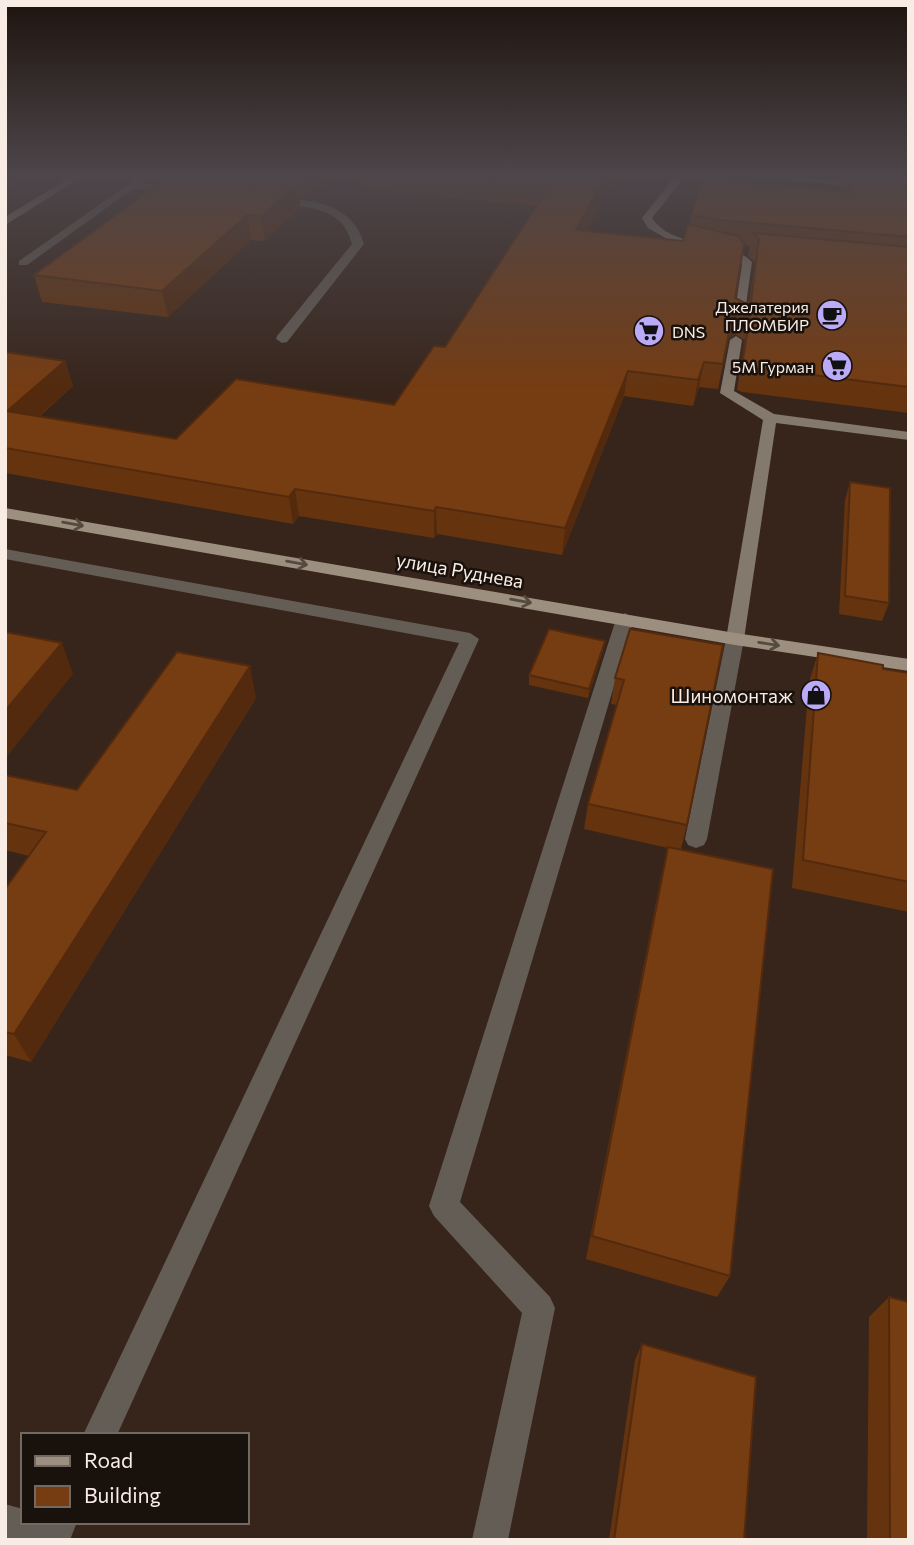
<svg xmlns="http://www.w3.org/2000/svg" width="914" height="1545" font-family="Commissioner,sans-serif">
  <rect width="100%" height="100%" fill="#37251b"/>
  <g fill="none" stroke-linecap="round" stroke-linejoin="round">
    <!-- lane -->
    <g fill="#645d55" fill-rule="evenodd">
      <polygon points="142,175 147,178 142,183 187,190 182,193 134,188 27,265 19,265 19,261"/>
      <path d="M273 197C311 200 352 202 364 244L287 342 282 343 276 339 277 336 352 244C342 203 303 209 269 202V198Z"/>
      <polygon points="5,549 470,633 479,639 117,1435 83,1435 459,643 5,559"/>
      <polygon points="625,613 634,619 460,1202 550,1297 555,1308 508,1540 472,1540 522,1313 434,1216 429,1206 616,619"/>
      <polygon points="735,633 744,639 707,839 704,845 696,848 688,845 685,839 726,639"/>
      <polygon points="5,1504 23,1509 23,1522 77,1522 70,1540 9,1540 5,1539"/>
    </g>
    <!-- secondary -->
    <g fill="#84796d" fill-rule="evenodd">
      <polygon points="74,175 85,175 5,225 5,217"/>
      <path d="M676 175H686L652 218C674 251 726 236 752 262L743 326 733 323 742 265 735 257 669 240 648 228 642 218Z"/>
      <polygon points="746,175 778,175 909,187 909,193"/>
      <polygon points="736,336 742,340 734,391 774,414 909,432 909,440 776,423 744,639 735,645 726,639 763,420 720,393 730,340"/>
    </g>
    <!-- primary -->
    <polygon fill="#9d8f7f" fill-rule="evenodd" points="5,508 735,633 909,659 909,671 735,645 5,518"/>
  </g>
  <!-- wall -->
  <g fill="#65340f" fill-rule="evenodd">
    <polygon points="170,175 334,175 310,198 299,197 300,208 265,241 251,240 168,317 42,302 34,275"/>
    <path d="M360 175H616L586 231 683 241 690 225 691 215 842 191 841 188 844 178H840L839 175H909V413L742 392 737 390 745 340 735 334 728 339 718 389 699 387 693 406 624 396 562 555 437 534 434 538 299 516 293 524 5 473V352L65 361 73 386 39 417 176 439 394 405 445 347 537 206 361 189ZM743 245 750 246 748 256 755 262 749 303 747 304 735 298Z"/>
    <polygon points="850,482 889,603 882,621 839,614 845,500"/>
    <polygon points="630,629 687,825 681,849 730,1276 717,1297 586,1259 661,877 668,848 584,829 588,804 617,705 611,704 615,678"/>
    <polygon points="603,650 588,698 529,685 529,675"/>
    <polygon points="818,653 883,669 909,673 909,912 792,888 809,682"/>
    <polygon points="256,698 31,1062 5,1055 5,889 29,856 5,850 5,775 77,790"/>
    <polygon points="889,1297 909,1540 867,1540 869,1317"/>
    <polygon points="642,1344 744,1540 609,1540 635,1360"/>
  </g>
  <!-- shaded-wall -->
  <g fill="#532a0d">
    <polygon points="5,175 31,175 5,191"/>
    <polygon points="312,175 334,175 310,198 308,178"/>
    <polygon points="606,175 616,175 574,252 576,230"/>
    <polygon points="297,184 300,208 265,241 262,216"/>
    <polygon points="247,215 251,240 168,317 162,291"/>
    <polygon points="739,309 735,334 727,340 732,315"/>
    <polygon points="65,361 73,386 15,437 7,411"/>
    <polygon points="704,362 699,387 693,406 698,380"/>
    <polygon points="628,371 624,396 562,555 565,528"/>
    <polygon points="295,489 299,516 293,524 289,497"/>
    <polygon points="436,507 437,534 434,538 434,511"/>
    <polygon points="605,641 603,650 588,698 589,689"/>
    <polygon points="62,643 73,674 5,759 5,711"/>
    <polygon points="250,666 256,698 31,1062 14,1034"/>
  </g>
  <!-- building -->
  <g fill="#763c12" stroke="#532a0d" stroke-width="2">
    <polygon points="170,175 204,175 297,184 262,216 247,215 162,291 34,275"/>
    <polygon points="270,175 312,175 308,178"/>
    <polygon points="434,175 606,175 576,230 683,241 688,224 738,236 744,243 735,298 747,304 751,302 759,239 753,233 909,247 909,387 747,367 742,364 750,316 739,309 732,315 723,364 704,362 698,380 628,371 565,528 436,507 434,511 295,489 289,497 5,448 5,352 65,361 7,411 176,439 236,379 394,405 434,346 445,347 550,185"/>
    <polygon points="848,175 909,175 909,237 719,220 691,215 703,179 851,192"/>
    <polygon points="850,482 890,488 889,603 845,596"/>
    <polygon points="549,629 605,641 589,689 529,675"/>
    <polygon points="630,629 723,645 687,825 588,804 624,680 615,678"/>
    <polygon points="5,632 62,643 5,711"/>
    <polygon points="177,652 250,666 14,1034 5,1032 5,889 46,832 5,823 5,775 77,790"/>
    <polygon points="818,653 883,665 883,669 909,673 909,882 803,860"/>
    <polygon points="668,847 773,869 730,1276 592,1236"/>
    <polygon points="889,1297 909,1302 909,1540 890,1540"/>
    <polygon points="642,1344 756,1377 744,1540 614,1540"/>
  </g>
  <!-- one-way arrows -->
  <defs><path id="oneway-shaft" d="M-6 0H5M1.5-3L5.5 0L1.5 3" fill="none" stroke-width="1.6" stroke-linecap="round" stroke-linejoin="round" transform="scale(1.75)"/></defs>
  <g stroke="#544a40">
    <use href="#oneway-shaft" transform="translate(73 524) rotate(10)"/>
    <use href="#oneway-shaft" transform="translate(297 563) rotate(10)"/>
    <use href="#oneway-shaft" transform="translate(521 601) rotate(10)"/>
    <use href="#oneway-shaft" transform="translate(769 644) rotate(9)"/>
  </g>
  <!-- sky -->
  <linearGradient id="sky" x2="0" y2="1"><stop stop-color="#1e140f"/><stop offset="0.45" stop-color="#4d464a"/><stop offset="1" stop-color="#4d464a" stop-opacity="0"/></linearGradient>
  <rect width="914" height="391" fill="url(#sky)"/>
  <!-- icons -->
  <defs>
    <g id="cafe-disc" transform="scale(1.575)"><circle r="9.5" fill="#baaaf7" stroke="#19110c"/><path d="M-5.5-4.5H6V0H3Q3 3.5 0 3.5H-2.5Q-5.5 3.5-5.5 0ZM3-3.2v2h1.7v-2ZM-6 4.5H4V6H-6Z" fill="#111"/></g>
    <g id="supermarket-disc" transform="scale(1.575)"><circle r="9.5" fill="#baaaf7" stroke="#19110c"/><path d="M-6-5.5h2.5l.6 2H6L4.5 2H-2.5L-4.4-4H-6ZM-1.5 3.2a1.3 1.3 0 1 0 .1 0ZM3 3.2a1.3 1.3 0 1 0 .1 0Z" fill="#111"/></g>
    <g id="shop-disc" transform="scale(1.575)"><circle r="9.5" fill="#baaaf7" stroke="#19110c"/><path d="M-5-2.5h2.3a2.7 3.5 0 0 1 5.4 0H5L5.5 6h-11ZM-1.5-2.5h3a1.5 2.3 0 0 0-3 0Z" fill="#111"/></g>
  </defs>
  <g fill-rule="evenodd">
    <use href="#cafe-disc" x="832" y="315"/>
    <use href="#supermarket-disc" x="649" y="331"/>
    <use href="#supermarket-disc" x="837" y="366"/>
    <use href="#shop-disc" x="816" y="695"/>
  </g>
  <g text-anchor="middle" dominant-baseline="central" stroke-width="5" stroke-linejoin="round" paint-order="stroke">
    <!-- far-poi labels -->
    <g font-size="16" fill="#f9ece5" stroke="#19110c" text-anchor="end">
      <text x="809" y="306">Джелатерия<tspan x="809" dy="18">ПЛОМБИР</tspan></text>
      <text x="672" y="331" text-anchor="start">DNS</text>
      <text x="814" y="366">5М Гурман</text>
    </g>
    <!-- street labels -->
    <g font-size="19" fill="#f9ece5" stroke="#19110c">
      <text transform="translate(460 570) rotate(10)">улица Руднева</text>
    </g>
    <!-- poi labels -->
    <g font-size="19" fill="#f9ece5" stroke="#19110c" text-anchor="end">
      <text x="793" y="695">Шиномонтаж</text>
    </g>
  </g>
  <!-- border -->
  <rect width="914" height="1545" fill="none" stroke="#f9ece5" stroke-width="14"/>
  <!-- legend -->
  <rect x="21" y="1433" width="228" height="91" fill="#19110c" stroke="#736963" stroke-width="2"/>
  <rect x="35" y="1456" width="35" height="10" fill="#9d8f7f" stroke="#736963" stroke-width="2"/>
  <text x="84" y="1468" font-size="21" fill="#f9ece5">Road</text>
  <rect x="35" y="1486" width="35" height="21" fill="#763c12" stroke="#736963" stroke-width="2"/>
  <text x="84" y="1503" font-size="21" fill="#f9ece5">Building</text>
</svg>
